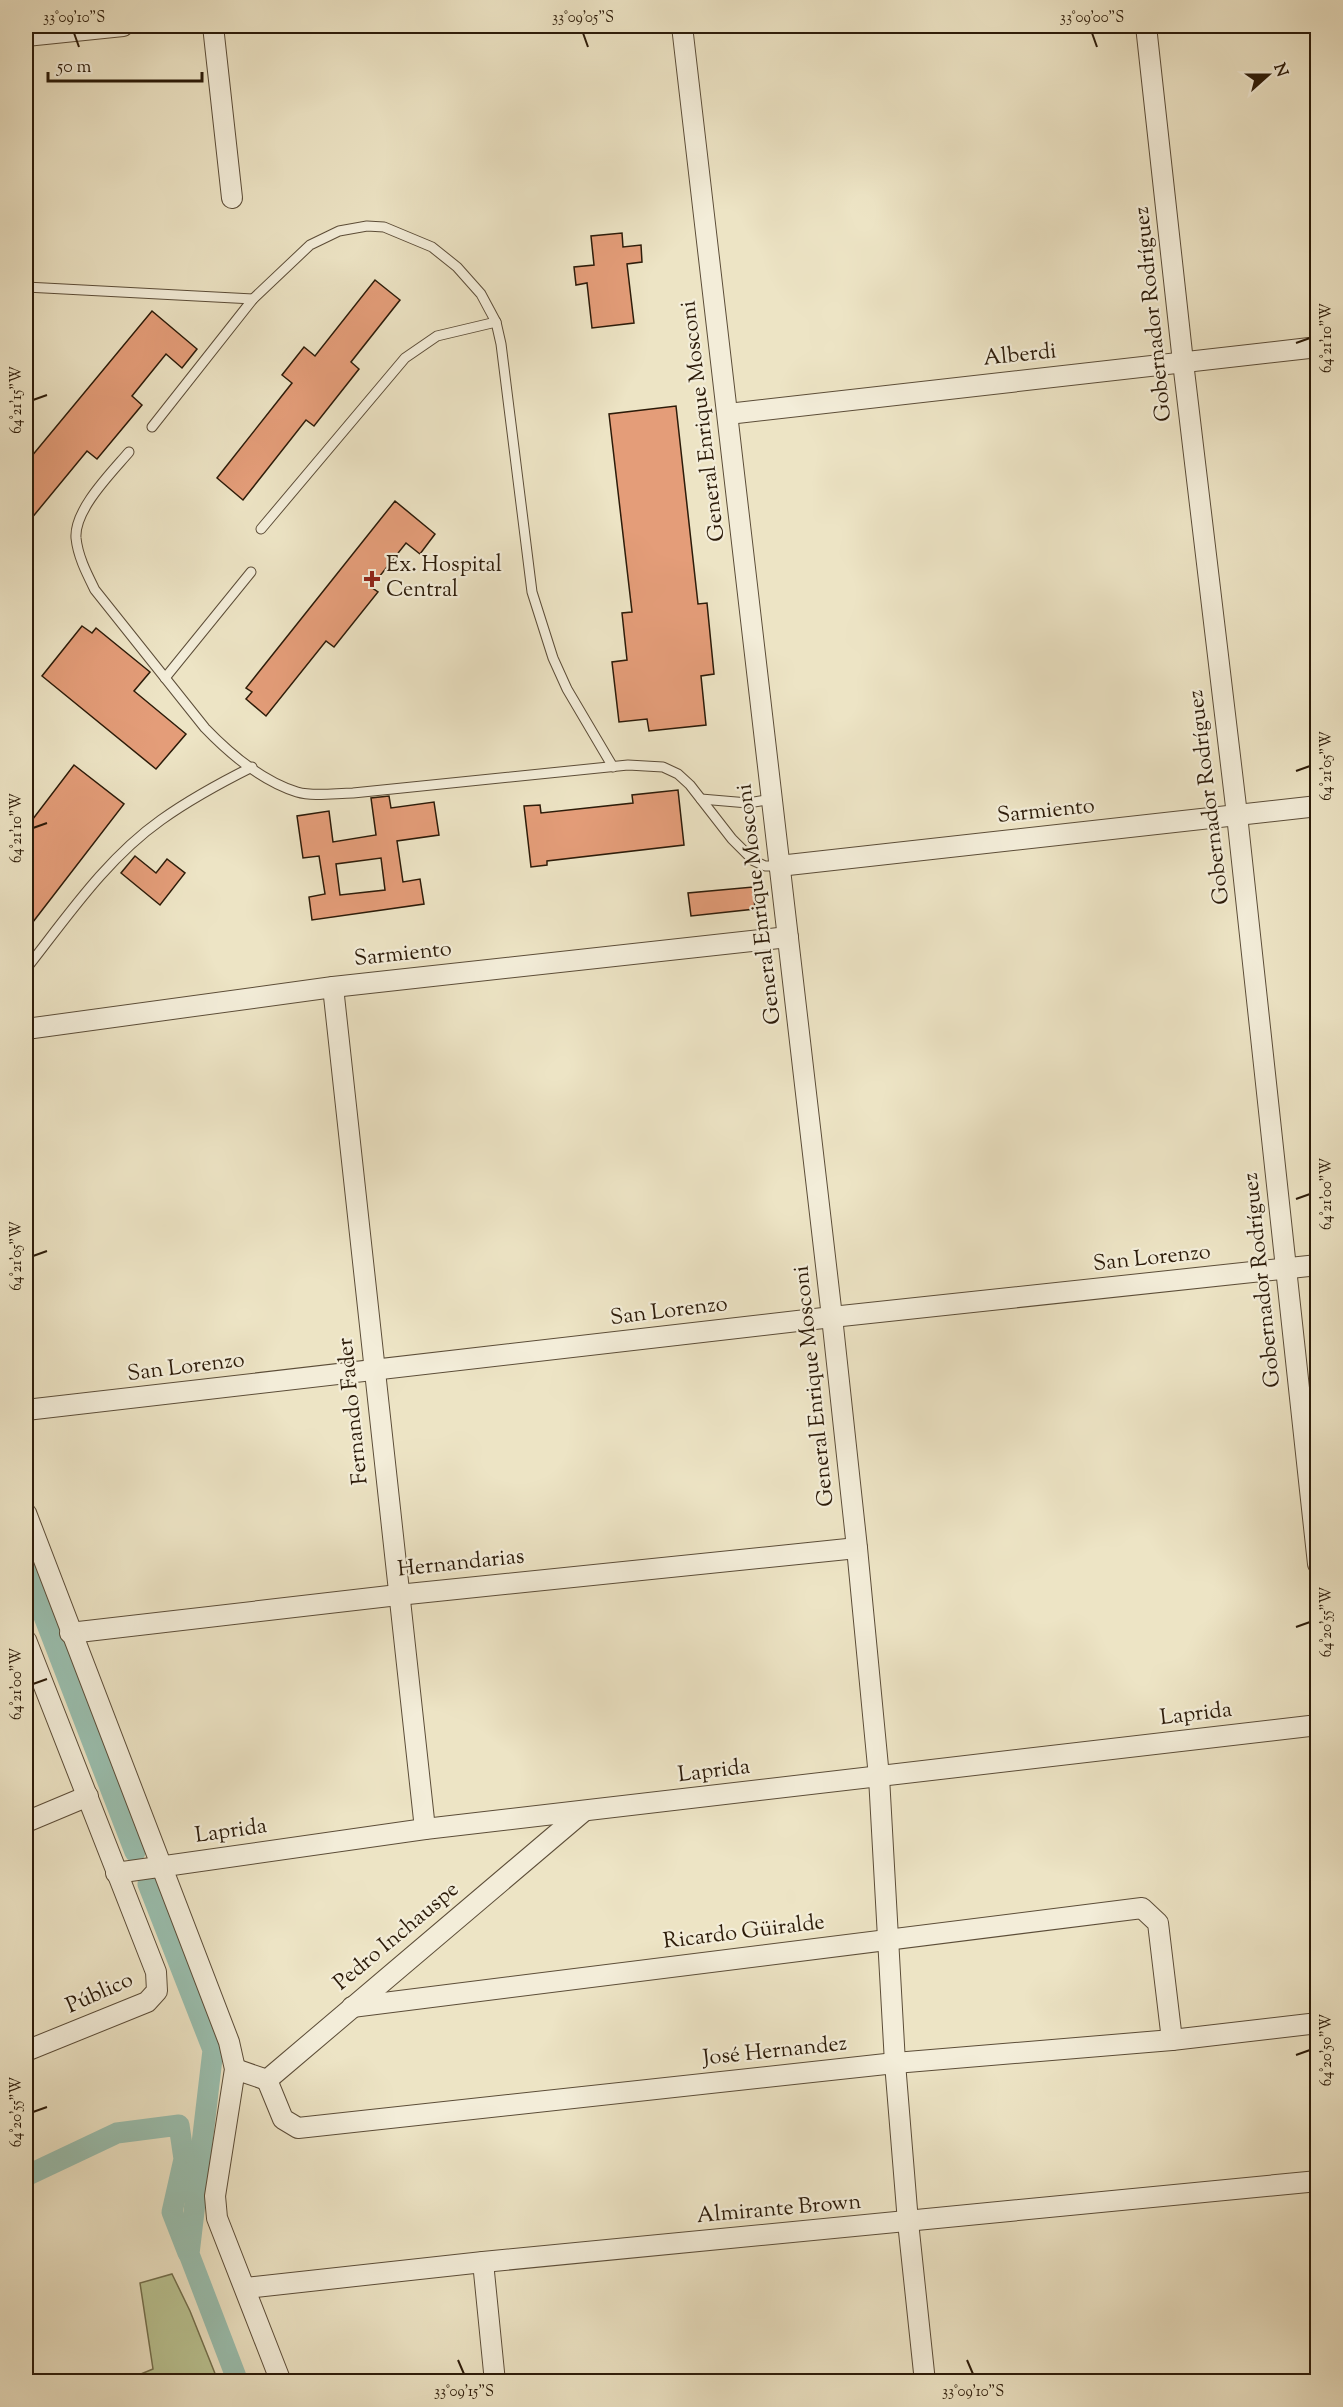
<svg xmlns="http://www.w3.org/2000/svg" width="1343" height="2407" font-family="'Sorts Mill Goudy',serif">
  <rect width="100%" height="100%" fill="#ede4c5"/>
  <filter id="stains"><feTurbulence type="fractalNoise" baseFrequency=".00333" numOctaves="4"/><feColorMatrix values="0 0 0 0 .2 0 0 0 0 .09 0 0 0 0 .02 0 0 0 .5 -.17"/></filter>
  <radialGradient id="worn" r=".72"><stop offset=".6" stop-color="#630" stop-opacity="0"/><stop offset="1" stop-color="#630" stop-opacity=".3"/></radialGradient>
  <!-- green -->
  <polygon fill="#bac493" stroke="#73704e" stroke-width="1.5" points="172,2274 190,2311 218,2381 124,2381 153,2369 140,2283"/>
  <g fill="none" stroke-linecap="round" stroke-linejoin="round">
    <!-- canal -->
    <g stroke="#9abfaf" stroke-width="21">
      <polyline points="26,1570 135,1852"/>
      <polyline points="148,1884 213,2050 189,2254 238,2382"/>
      <polyline points="26,2176 117,2133 179,2125 184,2159 172,2212 188,2253"/>
    </g>
  </g>
  <!-- building -->
  <g fill="#e49d79" stroke="#2c1b09" stroke-width="1.5" fill-rule="evenodd">
    <polygon points="622,233 623,247 641,245 642,262 627,264 634,323 592,328 587,283 576,285 574,267 594,265 591,236"/>
    <polygon points="375,280 400,300 351,362 359,369 314,426 306,420 243,500 217,478 292,383 282,375 304,347 315,356"/>
    <polygon points="152,311 197,349 182,368 166,354 132,396 142,405 97,459 87,451 26,525 26,463"/>
    <polygon points="676,406 698,604 707,603 714,674 701,676 706,725 649,731 647,719 619,722 612,662 627,660 622,613 632,612 609,414"/>
    <polygon points="395,501 435,534 420,554 406,543 371,587 378,592 334,647 326,641 266,716 246,699 252,692 246,688"/>
    <polygon points="82,626 92,633 96,628 150,672 134,691 186,734 156,769 42,676"/>
    <polygon points="74,765 124,804 26,931 26,828"/>
    <polygon points="678,790 684,845 547,861 547,865 531,867 524,806 540,805 541,813 633,803 632,795"/>
    <path d="M389 796 391 808 434 802 439 835 397 841 403 882 420 879 424 904 312 920 309 897 325 894 319 856 303 858 297 816 329 811 333 842 376 835 371 798ZM381 858 385 890 340 895 336 864Z"/>
    <polygon points="135,856 156,873 167,859 185,873 160,905 121,873"/>
    <polygon points="753,887 755,909 691,916 688,893"/>
  </g>
  <g fill="none" stroke-linecap="round" stroke-linejoin="round">
    <!-- service casing -->
    <g stroke="#5c4d38" stroke-width="11">
      <g id="service">
        <polyline points="26,287 253,299"/>
        <polyline points="152,427 253,299 310,245 339,231 367,226 384,227 432,247 457,267 481,294 496,322 501,344 532,592 553,658 567,689 613,767"/>
        <path d="M129 452C111 473 74 510 76 538 78 557 87 574 95 590L205 728C230 754 262 781 297 792 314 797 336 793 353 793L628 765 663 767 678 774 690 785 732 839 754 861 765 866H779"/>
        <polyline points="261,529 405,358 437,336 496,322"/>
        <polyline points="165,678 251,572"/>
        <polyline points="701,799 748,803 772,799"/>
        <path d="M26 969C67 917 106 859 161 820 189 800 220 783 252 767"/>
      </g>
    </g>
    <!-- minor casing -->
    <g stroke="#5c4d38" stroke-width="22">
      <g id="minor">
        <polyline points="213,26 232,198"/>
        <polyline points="682,26 832,1317 857,1548 879,1777 895,2063 908,2222 925,2382"/>
        <polyline points="1146,26 1183,362 1237,815 1318,1564"/>
        <polyline points="26,36 123,26"/>
        <polyline points="728,414 1318,347"/>
        <polyline points="779,866 1318,806"/>
        <polyline points="333,987 425,1829"/>
        <polyline points="26,1029 333,987 788,937"/>
        <polyline points="26,1410 832,1317 1318,1265"/>
        <polyline points="26,1513 229,2042 235,2069 215,2196 217,2218 281,2382"/>
        <polyline points="70,1633 398,1595 857,1548"/>
        <polyline points="26,1640 156,1972 157,1991 147,2002 26,2051"/>
        <polyline points="26,1822 88,1796"/>
        <polyline points="116,1873 425,1829 1318,1725"/>
        <polyline points="352,2007 1142,1908 1158,1923 1172,2040"/>
        <polyline points="235,2069 267,2080 584,1811"/>
        <polyline points="267,2080 283,2119 298,2128 895,2063 1172,2040 1318,2023"/>
        <polyline points="483,2262 495,2382"/>
        <polyline points="246,2288 483,2262 1318,2181"/>
      </g>
    </g>
    <!-- service -->
    <use href="#service" stroke="#f3edd9" stroke-width="9"/>
    <!-- minor -->
    <use href="#minor" stroke="#f3edd9" stroke-width="20"/>
  </g>
  <!-- ticks -->
  <path fill="none" stroke="#2c1b09" stroke-width="2" d="M74 33 79 47M583 33 588 47M1092 33 1097 47M1296 343 1310 338M33 400 47 395M1296 771 1310 766M33 828 47 823M1296 1199 1310 1194M33 1256 47 1251M1296 1627 1310 1622M33 1684 47 1679M1296 2055 1310 2050M33 2112 47 2107M458 2360 464 2374M967 2360 973 2374"/>
  <!-- markers -->
  <path fill="#8f2418" stroke="#f3edd9" stroke-width="2" d="M369 570h6v6h6v6h-6v6h-6v-6h-6v-6h6z"/>
  <g text-anchor="middle" dominant-baseline="central" stroke-width="4.5" stroke-linejoin="round" paint-order="stroke">
    <!-- street labels -->
    <g font-size="22" fill="#2c1b09" stroke="#f3edd9">
      <text transform="translate(1154 314) rotate(-96)">Gobernador Rodríguez</text>
      <text transform="translate(1020 356) rotate(-6)">Alberdi</text>
      <text transform="translate(704 421) rotate(-97)">General Enrique Mosconi</text>
      <text transform="translate(1210 797) rotate(-97)">Gobernador Rodríguez</text>
      <text transform="translate(1046 812) rotate(-6)">Sarmiento</text>
      <text transform="translate(760 904) rotate(-97)">General Enrique Mosconi</text>
      <text transform="translate(403 955) rotate(-6)">Sarmiento</text>
      <text transform="translate(1152 1259) rotate(-6)">San Lorenzo</text>
      <text transform="translate(1263 1280) rotate(-96)">Gobernador Rodríguez</text>
      <text transform="translate(669 1312) rotate(-7)">San Lorenzo</text>
      <text transform="translate(186 1368) rotate(-7)">San Lorenzo</text>
      <text transform="translate(815 1386) rotate(-96)">General Enrique Mosconi</text>
      <text transform="translate(354 1411) rotate(-96)">Fernando Fader</text>
      <text transform="translate(461 1564) rotate(-6)">Hernandarias</text>
      <text transform="translate(1196 1715) rotate(-7)">Laprida</text>
      <text transform="translate(714 1772) rotate(-7)">Laprida</text>
      <text transform="translate(231 1832) rotate(-8)">Laprida</text>
      <text transform="translate(744 1933) rotate(-7)">Ricardo Güiralde</text>
      <text transform="translate(397 1937) rotate(-40)">Pedro Inchauspe</text>
      <text transform="translate(100 1994) rotate(-24)">Público</text>
      <text transform="translate(775 2052) rotate(-6)">José Hernandez</text>
      <text transform="translate(779 2210) rotate(-5)">Almirante Brown</text>
    </g>
    <!-- poi labels -->
    <g font-size="22" fill="#2c1b09" stroke="#f3edd9" text-anchor="start">
      <text x="386" y="566">Ex. Hospital<tspan x="386" dy="25">Central</tspan></text>
    </g>
  </g>
  <!-- margin -->
  <rect width="1343" height="2407" fill="none" stroke="#ede4c5" stroke-width="66"/>
  <!-- north arrow -->
  <g transform="translate(1268 75) rotate(69)" stroke="#f3edd9" stroke-width="4.5" paint-order="stroke">
  <path d="M0-4.5L10 22L0 15L-10 22Z" fill="#2c1b09"/>
  <text y="-9" font-size="16" font-weight="bold" text-anchor="middle" fill="#2c1b09">N</text>
  </g>
  <!-- scale -->
  <path d="M48 72v9h154v-9" fill="none" stroke="#2c1b09" stroke-width="3"/>
  <text x="57" y="72" font-size="18" fill="#2c1b09" stroke="#f3edd9" stroke-width="4.5" paint-order="stroke">50 m</text>
  <rect x="33" y="33" width="1277" height="2341" fill="none" stroke="#2c1b09" stroke-width="2"/>
  <g font-size="15" text-anchor="middle" fill="#2c1b09">
    <text x="74" y="22">33°09'10"S</text>
    <text x="583" y="22">33°09'05"S</text>
    <text x="1092" y="22">33°09'00"S</text>
    <text transform="translate(1326 338) rotate(-90)" y="5">64°21'10"W</text>
    <text transform="translate(16 400) rotate(-90)" y="5">64°21'15"W</text>
    <text transform="translate(1326 766) rotate(-90)" y="5">64°21'05"W</text>
    <text transform="translate(16 828) rotate(-90)" y="5">64°21'10"W</text>
    <text transform="translate(1326 1194) rotate(-90)" y="5">64°21'00"W</text>
    <text transform="translate(16 1256) rotate(-90)" y="5">64°21'05"W</text>
    <text transform="translate(1326 1622) rotate(-90)" y="5">64°20'55"W</text>
    <text transform="translate(16 1684) rotate(-90)" y="5">64°21'00"W</text>
    <text transform="translate(1326 2050) rotate(-90)" y="5">64°20'50"W</text>
    <text transform="translate(16 2112) rotate(-90)" y="5">64°20'55"W</text>
    <text x="464" y="2396">33°09'15"S</text>
    <text x="973" y="2396">33°09'10"S</text>
  </g>
  <rect width="100%" height="100%" filter="url(#stains)"/>
  <rect width="100%" height="100%" fill="url(#worn)"/>
</svg>
